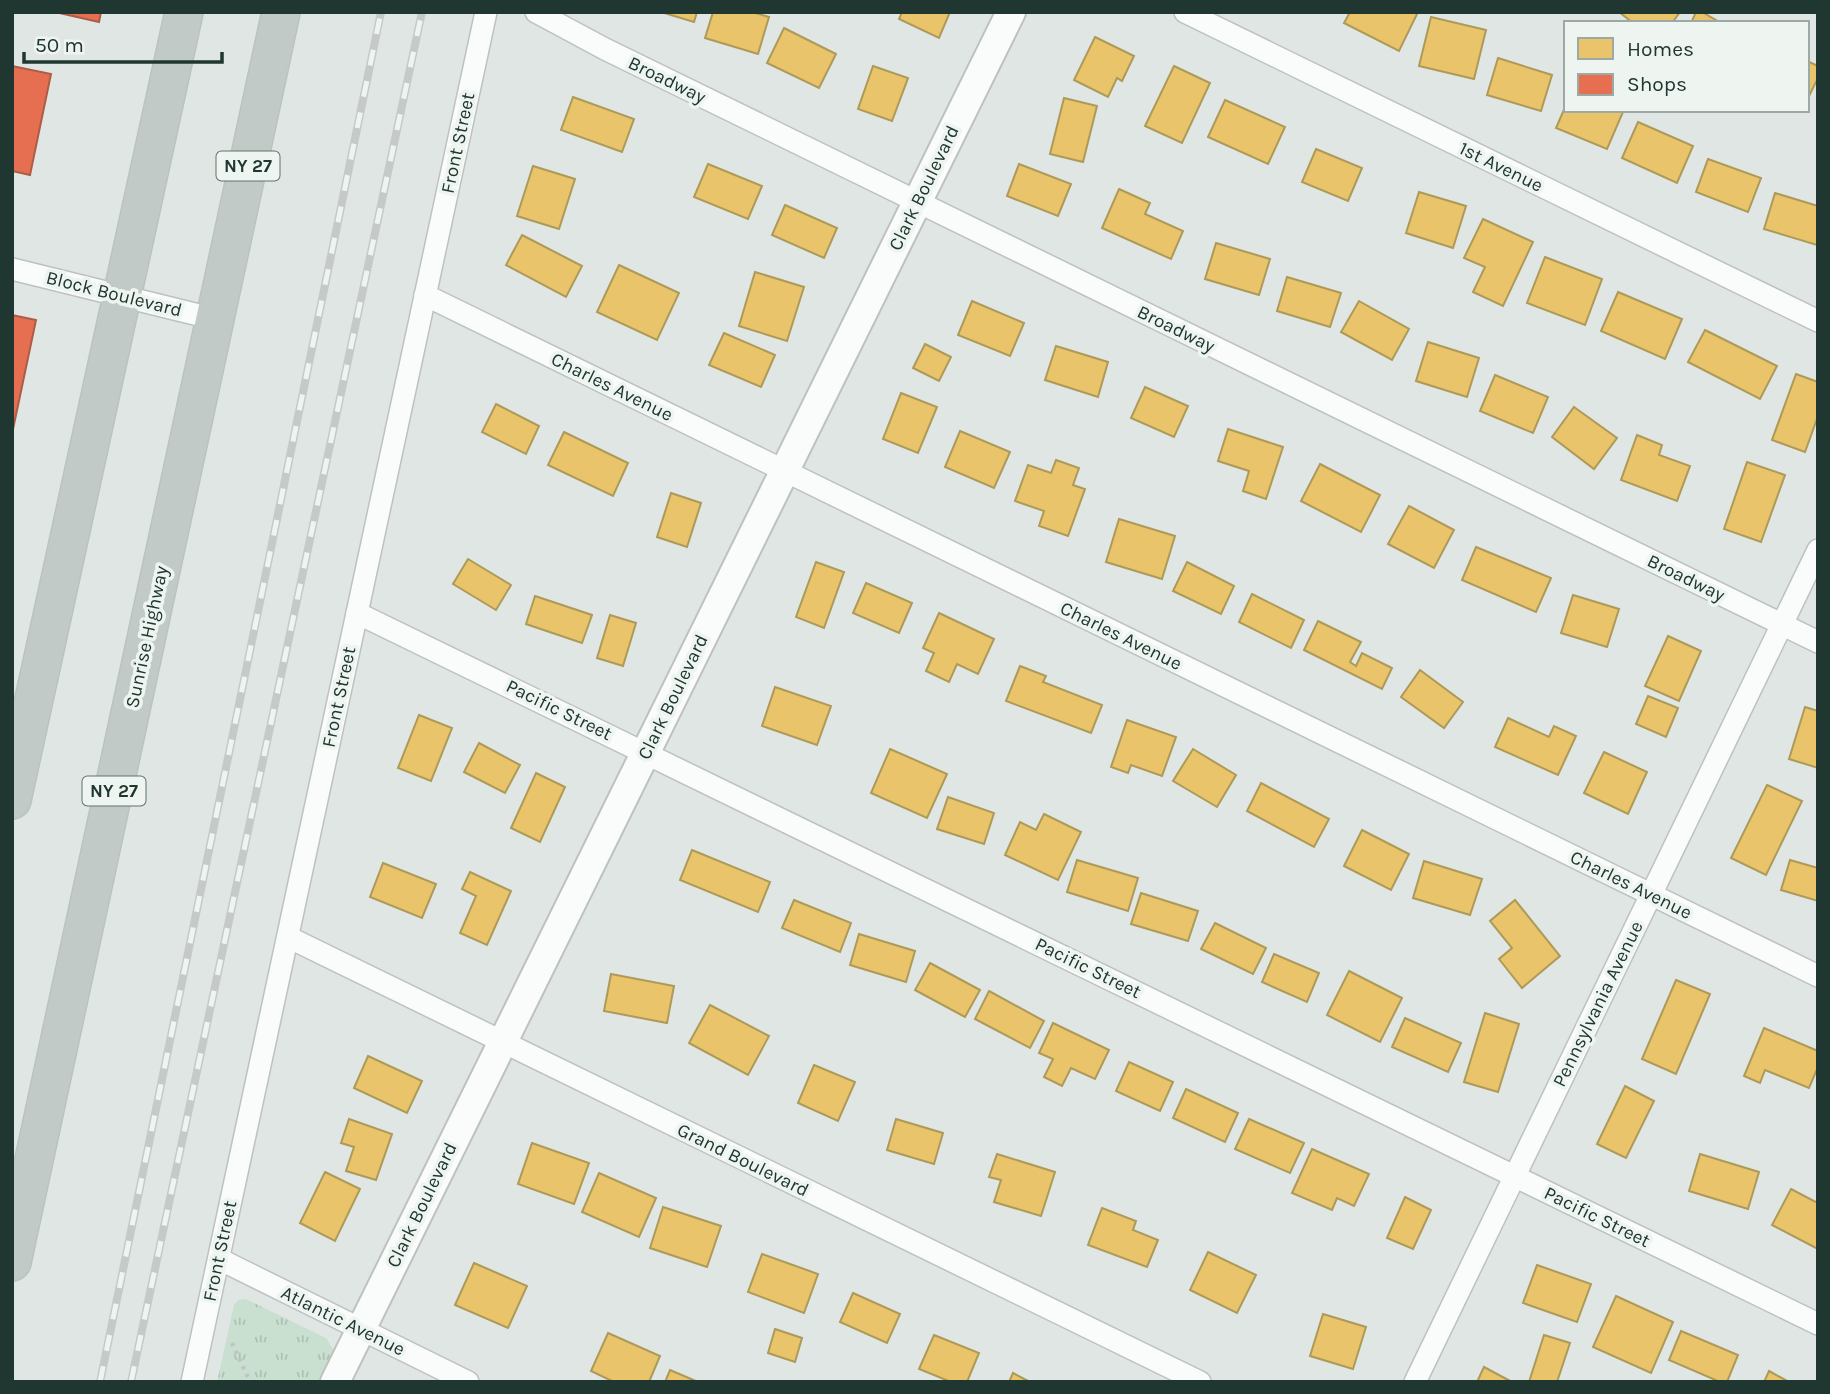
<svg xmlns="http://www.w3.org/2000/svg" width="1830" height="1394" font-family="Karla,sans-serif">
  <defs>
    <pattern id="park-tufts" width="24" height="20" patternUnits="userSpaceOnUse" patternTransform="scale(1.75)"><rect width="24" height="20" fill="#c9dfd0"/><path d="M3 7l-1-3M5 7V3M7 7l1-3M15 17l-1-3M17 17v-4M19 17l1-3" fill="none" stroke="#acc0b3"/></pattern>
  </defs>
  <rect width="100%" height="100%" fill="#e0e6e3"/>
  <!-- park -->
  <polygon fill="url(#park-tufts)" points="246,1299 326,1338 334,1351 319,1382 217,1382 234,1305 238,1300"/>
  <!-- homes -->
  <g fill="#e9c46a" stroke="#ad9a59" stroke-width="2">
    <polygon points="661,12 697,12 694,22"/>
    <polygon points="713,12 752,12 769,17 758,54 705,38"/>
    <polygon points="902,12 950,12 939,38 899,19"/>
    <polygon points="1350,12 1418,12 1399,51 1344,23"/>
    <polygon points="1619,12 1680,12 1672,23 1633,23"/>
    <polygon points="1696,12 1702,12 1721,23 1691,23"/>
    <polygon points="1431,17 1486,30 1474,79 1419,66"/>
    <polygon points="784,28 836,54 819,88 767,63"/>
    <polygon points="1095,37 1134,56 1122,81 1117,78 1108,97 1074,80"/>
    <polygon points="1498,58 1552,75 1541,111 1487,95"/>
    <polygon points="1807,61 1818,66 1818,78 1807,100"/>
    <polygon points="873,66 908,78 892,121 858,109"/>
    <polygon points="1174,66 1210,83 1182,143 1145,126"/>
    <polygon points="573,97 634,119 622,152 561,130"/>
    <polygon points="1064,98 1097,106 1083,162 1050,154"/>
    <polygon points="1225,100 1285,127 1268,164 1208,137"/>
    <polygon points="1566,105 1566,110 1623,112 1607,149 1556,128"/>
    <polygon points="1638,122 1693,146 1677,183 1622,158"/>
    <polygon points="1316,149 1362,168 1348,201 1302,182"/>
    <polygon points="1708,159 1761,178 1748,212 1696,192"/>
    <polygon points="708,164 762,186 748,219 694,197"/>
    <polygon points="1019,164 1071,184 1058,216 1007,196"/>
    <polygon points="533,166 575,179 559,229 517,216"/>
    <polygon points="1119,189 1150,203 1145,214 1183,231 1171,259 1102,228"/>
    <polygon points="1419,192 1466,206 1453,248 1406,233"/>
    <polygon points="1775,193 1818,206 1817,245 1764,229"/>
    <polygon points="785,205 837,228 824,258 772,235"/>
    <polygon points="1483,219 1533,242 1503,306 1473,292 1485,267 1464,258"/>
    <polygon points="522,235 582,266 566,297 506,265"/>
    <polygon points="1216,243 1270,259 1259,295 1205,279"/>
    <polygon points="1545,257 1602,279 1585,325 1527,303"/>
    <polygon points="619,265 679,293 657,340 597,312"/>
    <polygon points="755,272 804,287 787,341 739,326"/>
    <polygon points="1287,277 1341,293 1330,327 1277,311"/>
    <polygon points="1618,292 1682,319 1665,359 1601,331"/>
    <polygon points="972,301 1024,323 1010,356 958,335"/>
    <polygon points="1359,301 1409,329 1392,360 1341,332"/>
    <polygon points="1705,330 1777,366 1760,399 1688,362"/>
    <polygon points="724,333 775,355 761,387 709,365"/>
    <polygon points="1428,342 1479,358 1467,397 1416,381"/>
    <polygon points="925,344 951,357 939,381 913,368"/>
    <polygon points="1056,346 1108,362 1098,397 1045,380"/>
    <polygon points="1796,374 1818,382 1818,416 1805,452 1772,440"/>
    <polygon points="1495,375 1548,397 1533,433 1480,411"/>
    <polygon points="1145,387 1188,406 1174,437 1131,418"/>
    <polygon points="901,393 937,407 918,453 883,439"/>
    <polygon points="496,404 539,426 526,454 482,432"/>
    <polygon points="1574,407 1617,438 1594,469 1552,437"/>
    <polygon points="1228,429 1283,447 1266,499 1243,491 1249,471 1218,461"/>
    <polygon points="960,431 1010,452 994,488 945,467"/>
    <polygon points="564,432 628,463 613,496 548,465"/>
    <polygon points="1637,435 1662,445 1659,455 1690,466 1677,501 1621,480"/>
    <polygon points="1056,460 1079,468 1073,485 1085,489 1068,536 1039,526 1044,511 1015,501 1028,465 1051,473"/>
    <polygon points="1747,462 1785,475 1761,542 1724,529"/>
    <polygon points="1320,464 1380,495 1361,532 1301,501"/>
    <polygon points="671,493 701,503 687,547 657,537"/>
    <polygon points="1409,506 1454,530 1434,568 1388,544"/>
    <polygon points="1119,519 1175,536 1162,579 1106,562"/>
    <polygon points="1476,547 1551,578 1536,612 1462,580"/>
    <polygon points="468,559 511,585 496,610 453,584"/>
    <polygon points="816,562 844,572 824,628 796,617"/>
    <polygon points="1187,562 1234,586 1221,614 1173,591"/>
    <polygon points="866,583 912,603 899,633 853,613"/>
    <polygon points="1252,594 1304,620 1291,648 1239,622"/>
    <polygon points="1573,595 1619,609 1607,647 1561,633"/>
    <polygon points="535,596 592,615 582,643 526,624"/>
    <polygon points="939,613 994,639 978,674 957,664 949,682 926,671 934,653 923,648"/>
    <polygon points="610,615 636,623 623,666 597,658"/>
    <polygon points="1318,621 1361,642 1350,662 1356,666 1362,653 1392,668 1382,689 1304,650"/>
    <polygon points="1668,636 1701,651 1679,701 1645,686"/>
    <polygon points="1020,666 1046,676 1043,682 1102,705 1091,733 1006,701"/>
    <polygon points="1420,670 1463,702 1444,728 1401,697"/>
    <polygon points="775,687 831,706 817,745 762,726"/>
    <polygon points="1648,696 1678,708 1666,737 1636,724"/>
    <polygon points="1805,707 1818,711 1818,768 1789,759"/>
    <polygon points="419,715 452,728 431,781 398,768"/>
    <polygon points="1508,718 1549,737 1554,726 1576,736 1558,775 1495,747"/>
    <polygon points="1127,720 1176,737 1162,776 1131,765 1128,773 1111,767"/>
    <polygon points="479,743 520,765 505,793 464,772"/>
    <polygon points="890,749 947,774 927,818 871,793"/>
    <polygon points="1193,749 1236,775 1217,807 1173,781"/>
    <polygon points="1604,752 1647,772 1628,814 1584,793"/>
    <polygon points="536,773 565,787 540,842 511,828"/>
    <polygon points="1261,783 1329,819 1314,847 1247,811"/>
    <polygon points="1767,785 1802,801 1766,875 1731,858"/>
    <polygon points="948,797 994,813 984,844 937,829"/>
    <polygon points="1044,814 1081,832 1058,880 1005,855 1020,822 1036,830"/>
    <polygon points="1362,830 1409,854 1391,890 1344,866"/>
    <polygon points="692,850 770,882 758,912 680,880"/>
    <polygon points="1077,860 1138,878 1128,911 1067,892"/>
    <polygon points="1790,860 1818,868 1818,901 1781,890"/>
    <polygon points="1424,861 1482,879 1470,915 1413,898"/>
    <polygon points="383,863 436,884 422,918 370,897"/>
    <polygon points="470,872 511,891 487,945 460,933 476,896 462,889"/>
    <polygon points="1141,893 1198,911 1188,941 1131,924"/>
    <polygon points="794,900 851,923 840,952 782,928"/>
    <polygon points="1515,900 1560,956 1522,988 1499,959 1512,948 1490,921"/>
    <polygon points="1215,923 1266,948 1253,974 1201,949"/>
    <polygon points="859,934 915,951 906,982 850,965"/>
    <polygon points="1274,954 1319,973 1307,1002 1262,982"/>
    <polygon points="930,963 980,990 965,1017 915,990"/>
    <polygon points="1349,971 1402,998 1380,1042 1327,1015"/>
    <polygon points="611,974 674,986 667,1023 604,1011"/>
    <polygon points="1676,980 1710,994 1676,1074 1642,1059"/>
    <polygon points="989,991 1044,1021 1030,1048 975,1019"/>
    <polygon points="710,1005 769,1036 748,1075 689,1043"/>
    <polygon points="1485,1013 1519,1024 1498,1092 1464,1082"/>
    <polygon points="1405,1018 1461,1043 1448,1072 1392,1047"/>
    <polygon points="1053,1023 1109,1050 1095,1079 1071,1068 1062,1086 1044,1077 1053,1059 1039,1053"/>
    <polygon points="1764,1028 1818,1051 1818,1067 1809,1088 1765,1070 1760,1083 1744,1076"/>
    <polygon points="368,1056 422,1081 407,1113 354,1088"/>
    <polygon points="1129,1062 1173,1082 1160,1111 1116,1091"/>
    <polygon points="814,1065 855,1082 838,1121 798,1103"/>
    <polygon points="1625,1086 1654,1101 1626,1158 1597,1144"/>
    <polygon points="1186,1089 1238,1113 1225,1142 1173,1118"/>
    <polygon points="349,1119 392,1134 376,1180 346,1171 354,1147 341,1143"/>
    <polygon points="896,1119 943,1133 934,1164 887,1150"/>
    <polygon points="1249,1119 1304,1143 1290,1173 1235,1149"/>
    <polygon points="532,1143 589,1163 574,1204 518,1184"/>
    <polygon points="1312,1149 1369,1174 1354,1206 1337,1198 1332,1210 1292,1193"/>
    <polygon points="997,1154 1055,1172 1041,1216 994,1202 1001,1180 989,1177"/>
    <polygon points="1700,1154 1759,1172 1748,1209 1689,1191"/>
    <polygon points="325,1172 360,1189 335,1241 300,1223"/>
    <polygon points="599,1173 656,1198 639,1237 582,1212"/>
    <polygon points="1791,1189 1818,1203 1818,1249 1772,1225"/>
    <polygon points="1405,1197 1431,1210 1413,1249 1387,1238"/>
    <polygon points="663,1207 721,1226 707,1267 650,1248"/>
    <polygon points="1102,1208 1136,1221 1133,1230 1158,1240 1147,1267 1088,1245"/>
    <polygon points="1208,1252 1256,1275 1237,1313 1190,1290"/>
    <polygon points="762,1254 818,1274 804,1313 748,1292"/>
    <polygon points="474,1263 527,1286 508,1328 455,1305"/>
    <polygon points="1537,1265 1591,1284 1577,1322 1523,1303"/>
    <polygon points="853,1293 900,1314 887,1343 840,1322"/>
    <polygon points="1616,1296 1673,1322 1651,1373 1593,1347"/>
    <polygon points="1323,1314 1366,1327 1353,1369 1310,1356"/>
    <polygon points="775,1329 802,1338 795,1362 768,1353"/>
    <polygon points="1681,1331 1738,1355 1727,1382 1720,1382 1669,1360"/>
    <polygon points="608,1333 660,1356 649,1382 614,1382 591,1371"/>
    <polygon points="934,1335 979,1353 967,1382 951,1382 919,1369"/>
    <polygon points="1544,1335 1570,1343 1557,1382 1529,1382"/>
    <polygon points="1484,1367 1512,1382 1477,1382"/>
    <polygon points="670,1370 698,1382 665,1382"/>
    <polygon points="1769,1371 1789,1382 1764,1382"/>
    <polygon points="1013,1373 1030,1382 1009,1382"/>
  </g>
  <!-- shops -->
  <g fill="#e76f51" stroke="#ab5e47" stroke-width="2">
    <polygon points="55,12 101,12 99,22"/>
    <polygon points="12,66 51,74 30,175 12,171"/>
    <polygon points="12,315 36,320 12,434"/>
  </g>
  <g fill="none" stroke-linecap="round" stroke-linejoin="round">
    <!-- minor casing -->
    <g stroke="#bdc2c0" stroke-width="24">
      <g id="minor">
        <polyline points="536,12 605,49 1818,642"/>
        <polyline points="1185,12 1818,321"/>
        <polyline points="12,269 215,319"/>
        <polyline points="425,295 1818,976"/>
        <polyline points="357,613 1818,1324"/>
        <polyline points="288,937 1200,1382"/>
        <polyline points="219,1259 468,1382"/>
        <polyline points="192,1382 486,12"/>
        <polyline points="1415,1382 1818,550"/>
      </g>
    </g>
    <!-- tertiary casing -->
    <g stroke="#bdc2c0" stroke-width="32">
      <polyline id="tertiary" points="335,1382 1011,12"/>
    </g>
    <!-- trunk casing -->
    <g stroke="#bbc3c0" stroke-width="40">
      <g id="trunk">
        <polyline points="12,800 184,12"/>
        <polyline points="12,1262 281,12"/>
      </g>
    </g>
    <!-- path -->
    <polyline stroke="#bfc6c5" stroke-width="4.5" stroke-dasharray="3.5 5" stroke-linecap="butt" points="232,1343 250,1382"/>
    <!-- minor -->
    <use href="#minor" stroke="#fafbfb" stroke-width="21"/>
    <!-- tertiary -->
    <use href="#tertiary" stroke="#fafbfb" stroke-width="28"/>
    <!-- trunk -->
    <use href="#trunk" stroke="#c2cac8" stroke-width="37"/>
    <!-- rail casing -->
    <g stroke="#c5c9c8" stroke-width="8">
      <g id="rail">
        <polyline points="100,1382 381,12"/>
        <polyline points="131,1382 422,12"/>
      </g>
    </g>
    <!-- rail -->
    <use href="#rail" stroke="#eef5f1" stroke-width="5" stroke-dasharray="16" stroke-linecap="butt"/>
  </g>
  <g text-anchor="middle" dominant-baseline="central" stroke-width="7" stroke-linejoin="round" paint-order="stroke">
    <!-- shield labels -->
    <g fill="#eef5f1" stroke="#5e706b" stroke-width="2">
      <rect x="216.5" y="151.5" width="63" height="29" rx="5"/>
      <rect x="82.5" y="776.5" width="63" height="29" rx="5"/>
    </g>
    <g font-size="18" font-weight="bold" fill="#203731">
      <text x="248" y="166">NY 27</text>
      <text x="114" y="791">NY 27</text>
    </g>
    <!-- street labels -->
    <g font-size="19" fill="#203731" stroke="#eef5f1">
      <text transform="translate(667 80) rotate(26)">Broadway</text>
      <text transform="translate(458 143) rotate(-78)">Front Street</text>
      <text transform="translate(1501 167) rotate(26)">1st Avenue</text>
      <text transform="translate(924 188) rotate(-64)">Clark Boulevard</text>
      <text transform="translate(114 294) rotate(14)">Block Boulevard</text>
      <text transform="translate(1176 329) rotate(26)">Broadway</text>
      <text transform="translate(612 387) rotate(26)">Charles Avenue</text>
      <text transform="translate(1686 578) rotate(26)">Broadway</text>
      <text transform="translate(1121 636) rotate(26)">Charles Avenue</text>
      <text transform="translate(147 637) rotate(-78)">Sunrise Highway</text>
      <text transform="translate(339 697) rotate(-78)">Front Street</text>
      <text transform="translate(673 697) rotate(-64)">Clark Boulevard</text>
      <text transform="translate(559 710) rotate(26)">Pacific Street</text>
      <text transform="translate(1631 885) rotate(26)">Charles Avenue</text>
      <text transform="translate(1088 968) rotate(26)">Pacific Street</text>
      <text transform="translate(1598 1004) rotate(-64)">Pennsylvania Avenue</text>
      <text transform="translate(743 1160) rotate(26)">Grand Boulevard</text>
      <text transform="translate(422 1205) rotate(-64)">Clark Boulevard</text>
      <text transform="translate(1597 1217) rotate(26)">Pacific Street</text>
      <text transform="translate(220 1251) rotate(-78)">Front Street</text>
      <text transform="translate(343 1321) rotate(26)">Atlantic Avenue</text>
    </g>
  </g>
  <!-- border -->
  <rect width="1830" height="1394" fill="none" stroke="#203731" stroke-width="28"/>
  <!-- legend -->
  <rect x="1564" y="21" width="245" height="91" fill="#eef5f1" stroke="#9ca9a4" stroke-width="2"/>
  <rect x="1578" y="38" width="35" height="21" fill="#e9c46a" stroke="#9ca9a4" stroke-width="2"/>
  <text x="1627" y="56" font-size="21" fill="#203731">Homes</text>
  <rect x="1578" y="74" width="35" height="21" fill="#e76f51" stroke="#9ca9a4" stroke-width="2"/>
  <text x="1627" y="91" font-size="21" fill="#203731">Shops</text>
  <!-- scale -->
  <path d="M24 52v10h198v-10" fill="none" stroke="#203731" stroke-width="3.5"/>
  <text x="35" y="52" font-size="21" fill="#203731" stroke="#eef5f1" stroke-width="5" paint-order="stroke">50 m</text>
</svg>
